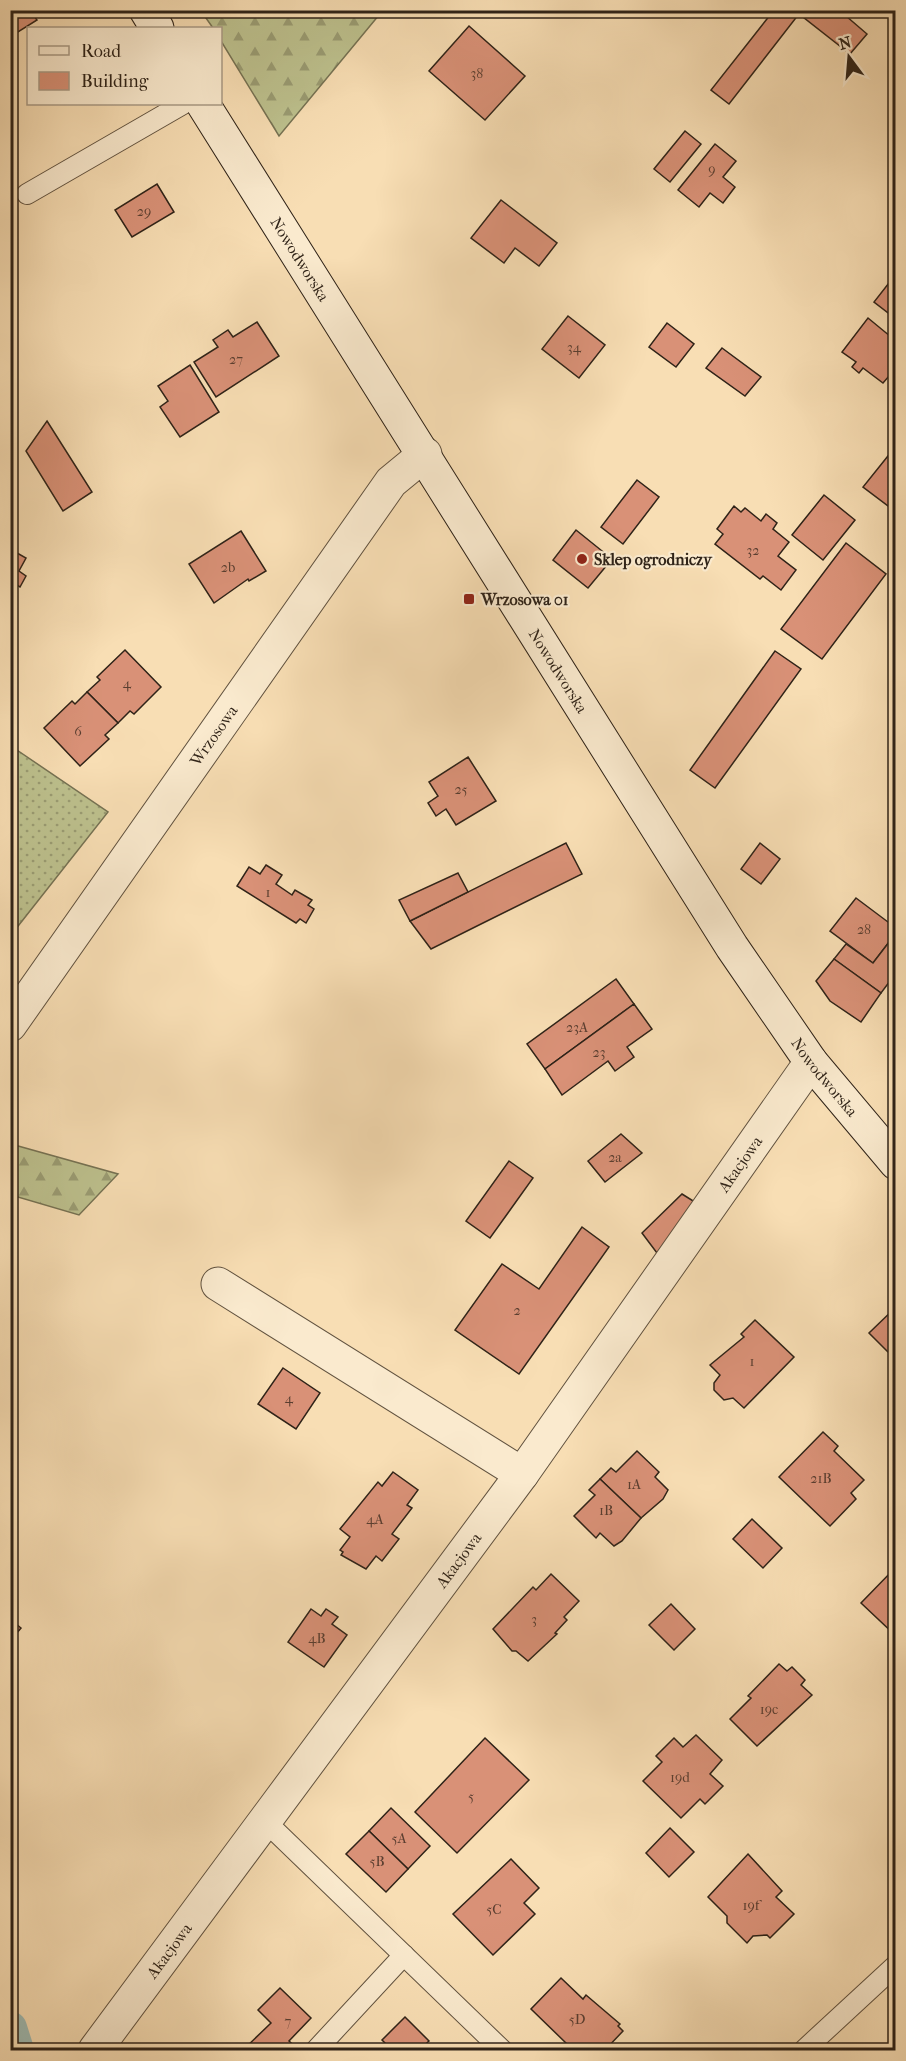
<svg xmlns="http://www.w3.org/2000/svg" width="906" height="2061" font-family="'IM FELL French Canon',serif">
  <defs>
    <pattern id="grass-dots" width="8" height="8" patternUnits="userSpaceOnUse" patternTransform="scale(1.5)"><rect width="8" height="8" fill="#bdc18e"/><path d="M2 2h.1M6 6h.1" fill="none" stroke="#9a9c73" stroke-width="1.8" stroke-linecap="round"/></pattern>
    <pattern id="forest-firs" width="22" height="20" patternUnits="userSpaceOnUse" patternTransform="scale(1.5)"><rect width="22" height="20" fill="#bdc18e"/><path d="M5 1l3.5 6h-7zM16 11l3.5 6h-7z" fill="#9a9c73"/></pattern>
  </defs>
  <rect width="100%" height="100%" fill="#f8deb4"/>
  <filter id="stains"><feTurbulence type="fractalNoise" baseFrequency=".00333" numOctaves="4"/><feColorMatrix values="0 0 0 0 .2 0 0 0 0 .09 0 0 0 0 .02 0 0 0 .5 -.17"/></filter>
  <radialGradient id="worn" r=".72"><stop offset=".6" stop-color="#630" stop-opacity="0"/><stop offset="1" stop-color="#630" stop-opacity=".3"/></radialGradient>
  <!-- grass -->
  <polygon fill="url(#grass-dots)" stroke="#767253" stroke-width="1.5" points="11,746 108,812 11,935"/>
  <!-- forest -->
  <g fill="url(#forest-firs)" stroke="#767253" stroke-width="1.5">
    <polygon points="378,10 379,15 279,136 221,41 220,28 213,28 201,11"/>
    <polygon points="11,1144 118,1174 79,1215 11,1195"/>
  </g>
  <g fill="none" stroke-linecap="round" stroke-linejoin="round">
    <!-- canal -->
    <polyline stroke="#9fbbb3" stroke-width="34" points="10,2028 17,2050"/>
  </g>
  <!-- building -->
  <g fill="#d99177" stroke="#2f2318" stroke-width="1.5">
    <polygon points="10,10 30,10 37,20 10,37"/>
    <polygon points="774,10 802,10 729,104 711,90"/>
    <polygon points="808,10 839,10 867,34 850,54 803,17"/>
    <polygon points="469,26 525,76 485,120 429,71"/>
    <polygon points="896,69 896,82 889,78"/>
    <polygon points="685,131 701,144 670,182 654,169"/>
    <polygon points="715,144 736,161 723,177 735,187 723,203 710,193 699,207 678,190"/>
    <polygon points="157,184 174,212 132,237 115,210"/>
    <polygon points="501,200 557,243 539,266 515,248 504,263 471,238"/>
    <polygon points="896,274 896,319 874,302"/>
    <polygon points="568,316 605,345 579,378 542,349"/>
    <polygon points="868,318 896,341 896,368 883,383 863,368 859,373 852,367 856,362 842,352"/>
    <polygon points="257,322 279,356 216,397 194,362 218,347 213,340 228,330 233,337"/>
    <polygon points="667,323 694,344 676,367 649,347"/>
    <polygon points="722,348 761,377 745,396 706,368"/>
    <polygon points="190,365 219,412 180,437 160,407 168,401 158,386"/>
    <polygon points="47,421 92,492 63,511 26,451"/>
    <polygon points="896,446 896,512 863,487"/>
    <polygon points="637,480 659,497 623,544 601,527"/>
    <polygon points="824,495 855,520 823,560 792,535"/>
    <polygon points="734,506 741,512 745,508 761,521 766,514 777,523 773,529 789,542 778,556 796,570 781,590 763,576 760,579 715,544 723,534 717,529"/>
    <polygon points="576,530 612,559 588,588 553,560"/>
    <polygon points="241,531 266,571 249,581 248,579 214,603 189,564"/>
    <polygon points="846,543 886,574 822,659 781,629"/>
    <polygon points="10,549 26,558 19,571 26,576 20,587 12,582 10,584"/>
    <polygon points="125,650 161,687 134,714 130,711 118,723 87,692 100,680 97,677"/>
    <polygon points="775,651 801,669 715,788 690,770"/>
    <polygon points="87,692 118,723 105,735 109,739 80,766 44,728 72,701 75,704"/>
    <polygon points="468,757 496,801 456,825 446,809 436,816 428,803 438,796 429,782"/>
    <polygon points="566,843 582,874 483,923 431,949 410,921"/>
    <polygon points="760,843 780,859 761,884 741,869"/>
    <polygon points="266,865 282,875 276,884 292,895 295,890 312,900 308,905 314,909 306,923 300,919 296,923 237,886 249,867 260,874"/>
    <polygon points="458,873 468,892 410,921 399,900"/>
    <polygon points="856,898 896,928 896,933 873,963 830,931"/>
    <polygon points="896,933 896,973 881,993 834,959 846,944 873,963"/>
    <polygon points="834,959 881,993 861,1022 830,1001 816,981"/>
    <polygon points="616,979 634,1004 545,1069 527,1044"/>
    <polygon points="634,1004 652,1029 627,1047 634,1057 615,1071 608,1061 562,1095 545,1069"/>
    <polygon points="621,1134 642,1153 605,1182 588,1161"/>
    <polygon points="509,1161 533,1178 490,1238 466,1221"/>
    <polygon points="682,1194 698,1204 660,1257 642,1233"/>
    <polygon points="582,1227 609,1247 519,1374 455,1330 502,1264 539,1289"/>
    <polygon points="896,1307 896,1360 869,1333"/>
    <polygon points="755,1320 794,1357 744,1408 733,1398 724,1400 714,1390 714,1383 720,1375 710,1365 744,1337 741,1334"/>
    <polygon points="283,1368 320,1393 296,1429 258,1404"/>
    <polygon points="823,1432 838,1446 834,1451 864,1480 851,1493 856,1499 830,1526 779,1477"/>
    <polygon points="637,1451 659,1472 655,1477 668,1490 663,1499 641,1518 600,1479 611,1468 616,1472"/>
    <polygon points="393,1472 418,1490 407,1505 412,1508 392,1534 399,1539 382,1561 376,1556 366,1569 341,1555 343,1552 340,1550 350,1537 340,1529 378,1482 382,1486"/>
    <polygon points="600,1479 641,1518 622,1541 614,1546 600,1533 596,1538 574,1516 595,1495 589,1490"/>
    <polygon points="752,1519 782,1548 763,1568 733,1539"/>
    <polygon points="894,1569 896,1571 896,1636 861,1603"/>
    <polygon points="551,1574 579,1601 564,1617 567,1620 555,1633 557,1634 528,1661 516,1651 512,1651 493,1629 533,1587 536,1590"/>
    <polygon points="671,1604 695,1629 674,1650 649,1625"/>
    <polygon points="311,1609 321,1616 326,1609 338,1617 332,1624 347,1635 324,1667 288,1642"/>
    <polygon points="10,1619 21,1628 10,1641"/>
    <polygon points="779,1664 787,1671 792,1667 805,1680 801,1685 812,1695 757,1746 730,1719 751,1698 748,1696"/>
    <polygon points="696,1735 722,1760 710,1774 723,1786 705,1804 700,1799 681,1818 643,1781 662,1762 656,1756 674,1738 683,1747"/>
    <polygon points="485,1738 529,1780 457,1853 415,1812"/>
    <polygon points="391,1808 430,1846 408,1869 369,1831"/>
    <polygon points="670,1828 694,1852 669,1877 646,1853"/>
    <polygon points="369,1831 408,1869 386,1892 346,1854"/>
    <polygon points="748,1854 782,1891 776,1897 794,1914 770,1938 767,1935 753,1936 747,1943 727,1923 727,1916 708,1897"/>
    <polygon points="511,1859 539,1888 524,1903 535,1914 493,1955 453,1914"/>
    <polygon points="561,1978 583,1999 586,1995 620,2024 618,2026 623,2031 605,2050 561,2050 567,2044 531,2009"/>
    <polygon points="280,1988 311,2018 289,2041 299,2050 243,2050 271,2023 258,2010"/>
    <polygon points="405,2017 429,2041 419,2050 378,2050 385,2043 382,2040"/>
  </g>
  <g fill="none" stroke-linecap="round" stroke-linejoin="round">
    <!-- service casing -->
    <g stroke="#61523f" stroke-width="22">
      <g id="service">
        <polyline points="27,194 183,104"/>
        <polyline points="266,1822 502,2050"/>
        <polyline points="316,2050 404,1955"/>
        <polyline points="804,2050 896,1965"/>
      </g>
    </g>
    <!-- minor casing -->
    <g stroke="#61523f" stroke-width="35">
      <g id="minor">
        <path id="s1" d="M10 1025 391 482 425 454"/>
        <polyline points="218,1284 522,1474"/>
        <path id="s2" d="M95 2050 522 1474 811 1062"/>
      </g>
    </g>
    <!-- secondary casing -->
    <g stroke="#2f2318" stroke-width="35">
      <g id="secondary">
        <polyline points="146,10 157,28"/>
        <path id="s3" d="M203 104 732 947 811 1062 896 1163"/>
      </g>
    </g>
    <!-- service -->
    <use href="#service" stroke="#faeace" stroke-width="20"/>
    <!-- minor -->
    <use href="#minor" stroke="#faeace" stroke-width="33"/>
    <!-- secondary -->
    <use href="#secondary" stroke="#faeace" stroke-width="33"/>
  </g>
  <!-- markers -->
  <g fill="#8f2418" stroke="#faeace" stroke-width="2">
    <circle cx="582" cy="559" r="6"/>
    <rect x="463" y="593" width="12" height="12" rx="3"/>
  </g>
  <g text-anchor="middle" dominant-baseline="central" stroke-width="4.5" stroke-linejoin="round" paint-order="stroke">
    <!-- number labels -->
    <g font-size="14" fill="#5a3e30">
      <text x="477" y="73">38</text>
      <text x="712" y="169">9</text>
      <text x="144" y="211">29</text>
      <text x="574" y="347">34</text>
      <text x="236" y="359">27</text>
      <text x="753" y="550">32</text>
      <text x="228" y="567">2b</text>
      <text x="127" y="683">4</text>
      <text x="78" y="731">6</text>
      <text x="461" y="789">25</text>
      <text x="268" y="892">1</text>
      <text x="864" y="929">28</text>
      <text x="577" y="1027">23A</text>
      <text x="599" y="1052">23</text>
      <text x="615" y="1157">2a</text>
      <text x="517" y="1310">2</text>
      <text x="752" y="1361">1</text>
      <text x="289" y="1398">4</text>
      <text x="821" y="1478">21B</text>
      <text x="634" y="1484">1A</text>
      <text x="606" y="1510">1B</text>
      <text x="375" y="1519">4A</text>
      <text x="534" y="1619">3</text>
      <text x="317" y="1638">4B</text>
      <text x="769" y="1709">19c</text>
      <text x="680" y="1777">19d</text>
      <text x="471" y="1796">5</text>
      <text x="399" y="1838">5A</text>
      <text x="377" y="1861">5B</text>
      <text x="751" y="1905">19f</text>
      <text x="494" y="1909">5C</text>
      <text x="577" y="2019">5D</text>
      <text x="288" y="2021">7</text>
    </g>
    <!-- street labels -->
    <g font-size="16" fill="#2f2318" stroke="#faeace">
      <text stroke="none"><textPath href="#s3" startOffset="183">Nowodworska</textPath></text>
      <text stroke="none"><textPath href="#s3" startOffset="669">Nowodworska</textPath></text>
      <text stroke="none"><textPath href="#s1" startOffset="354">Wrzosowa</textPath></text>
      <text stroke="none"><textPath href="#s3" startOffset="1155">Nowodworska</textPath></text>
      <text stroke="none"><textPath href="#s2" startOffset="1096">Akacjowa</textPath></text>
      <text stroke="none"><textPath href="#s2" startOffset="610">Akacjowa</textPath></text>
      <text stroke="none"><textPath href="#s2" startOffset="124">Akacjowa</textPath></text>
    </g>
    <!-- poi labels -->
    <g font-size="16" font-weight="bold" fill="#2f2318" stroke="#faeace" text-anchor="start">
      <text x="594" y="559">Sklep ogrodniczy</text>
      <text x="481" y="599">Wrzosowa 01</text>
    </g>
  </g>
  <!-- margin -->
  <rect width="906" height="2061" fill="none" stroke="#f8deb4" stroke-width="36"/>
  <rect x="12" y="12" width="882" height="2037" fill="none" stroke="#2f2318" stroke-width="3"/>
  <rect x="18" y="18" width="870" height="2025" fill="none" stroke="#2f2318" stroke-width="1.5"/>
  <!-- legend -->
  <rect x="27" y="27" width="195" height="78" fill="#faeace" stroke="#a99a85" stroke-width="1.5"/>
  <rect x="39" y="46" width="30" height="9" fill="#faeace" stroke="#a99a85" stroke-width="1.5"/>
  <text x="81" y="57" font-size="18" fill="#2f2318">Road</text>
  <rect x="39" y="72" width="30" height="18" fill="#d99177" stroke="#a99a85" stroke-width="1.5"/>
  <text x="81" y="87" font-size="18" fill="#2f2318">Building</text>
  <!-- north arrow -->
  <g transform="translate(849 57) rotate(344)" stroke="#faeace" stroke-width="4.5" paint-order="stroke">
  <path d="M0-4.5L10 22L0 15L-10 22Z" fill="#2f2318"/>
  <text y="-9" font-size="16" font-weight="bold" text-anchor="middle" fill="#2f2318">N</text>
  </g>
  <rect width="100%" height="100%" filter="url(#stains)"/>
  <rect width="100%" height="100%" fill="url(#worn)"/>
</svg>
